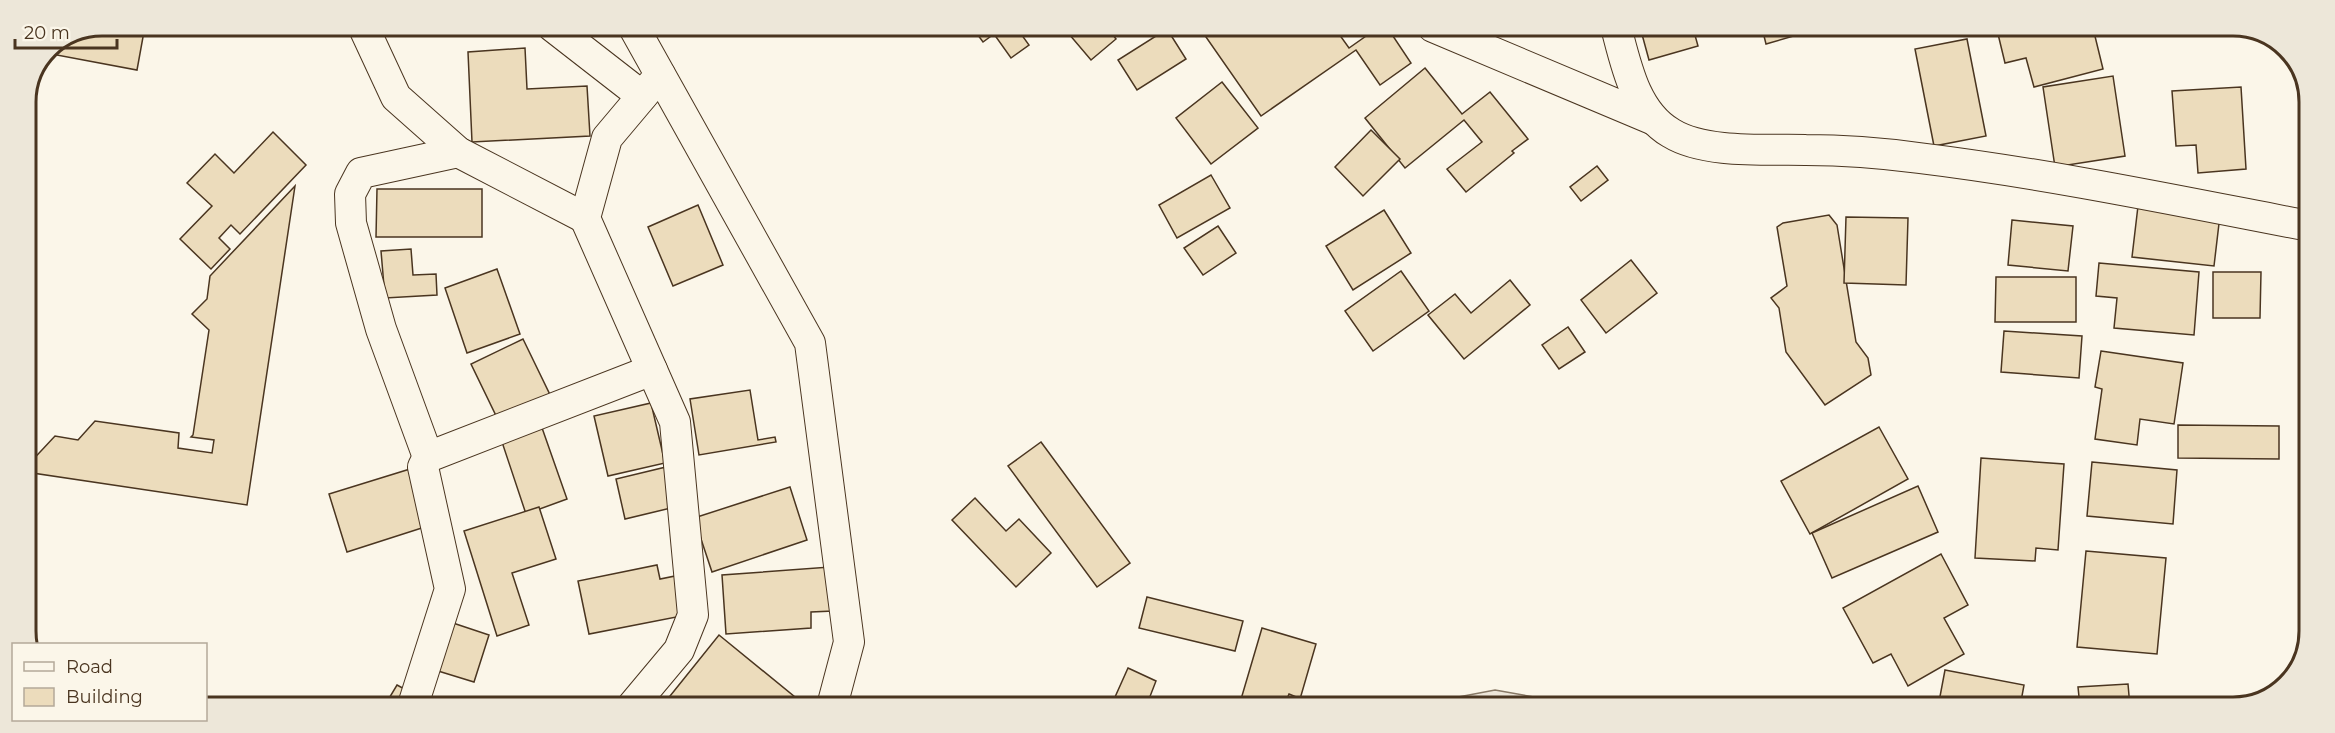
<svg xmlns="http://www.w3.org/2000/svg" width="2335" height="733" font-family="Montserrat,sans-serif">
  <rect width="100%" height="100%" fill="#fbf6e9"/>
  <!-- green -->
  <polygon fill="#ede6d9" stroke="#887966" stroke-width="1.5" points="1495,690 1590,707 1411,706"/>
  <!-- building -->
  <g fill="#ecdcbc" stroke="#4a3520" stroke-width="1.5">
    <polygon points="102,25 145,26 137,70 46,53 48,48"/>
    <polygon points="972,27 1016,27 1029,45 1011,58 994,34 983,42"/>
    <polygon points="1063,27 1115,27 1110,31 1116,39 1091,60"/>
    <polygon points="1199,27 1334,27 1349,48 1379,27 1387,27 1411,63 1380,85 1356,50 1261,116"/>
    <polygon points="1640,27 1693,28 1698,46 1649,60"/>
    <polygon points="1762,28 1803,28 1804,33 1766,44"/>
    <polygon points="2023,28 2093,28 2103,69 2034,87 2026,58 2005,63 1998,34"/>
    <polygon points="1167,29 1186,59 1137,90 1118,60"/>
    <polygon points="1967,39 1986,136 1934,146 1915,49"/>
    <polygon points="525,48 527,89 587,86 590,136 472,142 468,52"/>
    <polygon points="1425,68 1462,114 1490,92 1528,139 1512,151 1514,153 1466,192 1447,169 1482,142 1464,120 1405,168 1365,118"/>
    <polygon points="2113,76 2125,156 2055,167 2043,87"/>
    <polygon points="1222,82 1258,128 1211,164 1176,118"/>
    <polygon points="2241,87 2246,169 2198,173 2196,145 2176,146 2172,91"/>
    <polygon points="1371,130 1400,159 1363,196 1335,167"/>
    <polygon points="273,132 306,165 240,234 231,225 219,238 230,249 211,269 180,239 212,206 187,183 215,154 234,173"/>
    <polygon points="1597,166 1608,180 1581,201 1570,187"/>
    <polygon points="1211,175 1230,208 1177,238 1159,205"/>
    <polygon points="295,186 247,505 26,472 26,467 55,436 78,440 95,421 179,433 178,448 212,453 214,440 191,437 193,435 209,330 192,314 207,299 210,276"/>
    <polygon points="377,189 482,189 482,237 376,237"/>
    <polygon points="698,205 723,265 673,286 648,227"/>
    <polygon points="2138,206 2220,215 2214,266 2132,257"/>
    <polygon points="1384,210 1411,253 1353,290 1326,246"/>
    <polygon points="1829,215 1837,225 1856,342 1868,358 1871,375 1825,405 1786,352 1779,308 1771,298 1787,286 1777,227 1783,223"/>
    <polygon points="1846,217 1908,218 1906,285 1844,283"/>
    <polygon points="2012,220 2073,226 2068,271 2008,265"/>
    <polygon points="1218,226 1236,253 1203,275 1184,248"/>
    <polygon points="411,249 413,275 436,274 437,295 385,298 381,251"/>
    <polygon points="1631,260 1657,293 1606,333 1581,300"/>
    <polygon points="2099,263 2199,272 2194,335 2114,328 2117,298 2096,296"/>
    <polygon points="497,269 520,334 467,353 445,288"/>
    <polygon points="1401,271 1429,311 1373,351 1345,311"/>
    <polygon points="2213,272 2261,272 2260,318 2213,318"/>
    <polygon points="1996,277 2076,277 2076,322 1995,322"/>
    <polygon points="1510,280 1530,305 1464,359 1428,315 1455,294 1471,313"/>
    <polygon points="1568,327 1585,352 1559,369 1542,345"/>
    <polygon points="2004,331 2082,336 2079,378 2001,372"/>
    <polygon points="523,339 554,403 502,428 471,364"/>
    <polygon points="2101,351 2183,363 2174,424 2140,419 2137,445 2095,439 2102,389 2095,387"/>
    <polygon points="750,390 758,440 775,437 776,442 699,455 690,399"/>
    <polygon points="651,403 665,463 608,476 594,416"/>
    <polygon points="541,425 567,499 526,514 501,439"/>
    <polygon points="2178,425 2279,426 2279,459 2178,458"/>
    <polygon points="1879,427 1908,479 1810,534 1781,481"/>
    <polygon points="26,439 35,441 28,479 26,478"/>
    <polygon points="1041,442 1130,563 1097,587 1008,466"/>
    <polygon points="1981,458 2064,464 2058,550 2036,548 2035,561 1975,558"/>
    <polygon points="2092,462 2177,470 2173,524 2087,516"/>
    <polygon points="666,467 675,507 625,519 616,479"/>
    <polygon points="410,469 428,526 347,552 329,494"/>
    <polygon points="1918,486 1938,532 1832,578 1812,533"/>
    <polygon points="790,487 807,540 712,572 694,518"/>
    <polygon points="975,498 1006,531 1019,519 1051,553 1016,587 952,520"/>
    <polygon points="539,507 556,559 512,573 529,625 497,636 464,531"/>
    <polygon points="2086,551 2166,558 2157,654 2077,647"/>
    <polygon points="1941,554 1968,605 1944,618 1964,654 1908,686 1891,654 1873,663 1843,608"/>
    <polygon points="657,565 660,579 685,574 692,614 589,634 578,581"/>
    <polygon points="830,567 833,611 811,612 811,628 726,634 722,575"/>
    <polygon points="1147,597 1243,621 1235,651 1139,628"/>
    <polygon points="441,619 489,635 474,682 425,667"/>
    <polygon points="1262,628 1316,644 1298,706 1239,706"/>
    <polygon points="719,635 806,706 662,706"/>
    <polygon points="1128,668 1156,681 1149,699 1165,706 1111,706"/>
    <polygon points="1945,670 2024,685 2020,707 1938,707"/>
    <polygon points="2128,684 2130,707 2080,707 2078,687"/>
    <polygon points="397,685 410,692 402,705 385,705"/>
    <polygon points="1289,694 1318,706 1284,706"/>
  </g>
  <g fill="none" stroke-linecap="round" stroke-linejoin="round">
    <!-- street casing -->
    <g stroke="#4a3520" stroke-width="32">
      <g id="street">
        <polyline points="363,26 396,97 458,152 585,218"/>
        <polyline points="552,26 642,96"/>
        <polyline points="633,26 810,343 849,642 832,706"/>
        <polyline points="1433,27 1654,120"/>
        <path d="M1616 27C1626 65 1635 112 1671 133 1705 154 1767 149 1806 150 1843 150 1882 153 1919 158 2050 174 2179 201 2309 226"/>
        <polyline points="428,457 381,329 351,223 350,194 361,173 458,152"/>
        <polyline points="413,705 450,589 423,467 428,457 652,370"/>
        <polyline points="633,705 679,650 693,615 675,422 585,218 607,138 660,75"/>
      </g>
    </g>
    <!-- street -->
    <use href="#street" stroke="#fbf6e9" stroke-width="30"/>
  </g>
  <!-- crop -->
  <path d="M0 0H2335V733H0ZM102 36H2233A66 66 0 0 1 2299 102V631A66 66 0 0 1 2233 697H102A66 66 0 0 1 36 631V102A66 66 0 0 1 102 36Z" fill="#ede7d9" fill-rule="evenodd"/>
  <path fill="none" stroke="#4a3520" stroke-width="3" d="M102 36H2233A66 66 0 0 1 2299 102V631A66 66 0 0 1 2233 697H102A66 66 0 0 1 36 631V102A66 66 0 0 1 102 36Z"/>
  <!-- legend -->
  <rect x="12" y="643" width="195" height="78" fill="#fbf6e9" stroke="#b4a999" stroke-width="1.5"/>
  <rect x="24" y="662" width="30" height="9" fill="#fbf6e9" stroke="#b4a999" stroke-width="1.5"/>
  <text x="66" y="673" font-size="18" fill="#4a3520">Road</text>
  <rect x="24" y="688" width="30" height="18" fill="#ecdcbc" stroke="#b4a999" stroke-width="1.5"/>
  <text x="66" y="703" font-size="18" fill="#4a3520">Building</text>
  <!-- scale -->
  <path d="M15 39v9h102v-9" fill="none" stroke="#4a3520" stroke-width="3"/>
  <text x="24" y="39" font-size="18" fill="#4a3520" stroke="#fbf6e9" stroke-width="4.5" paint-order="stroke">20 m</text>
</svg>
